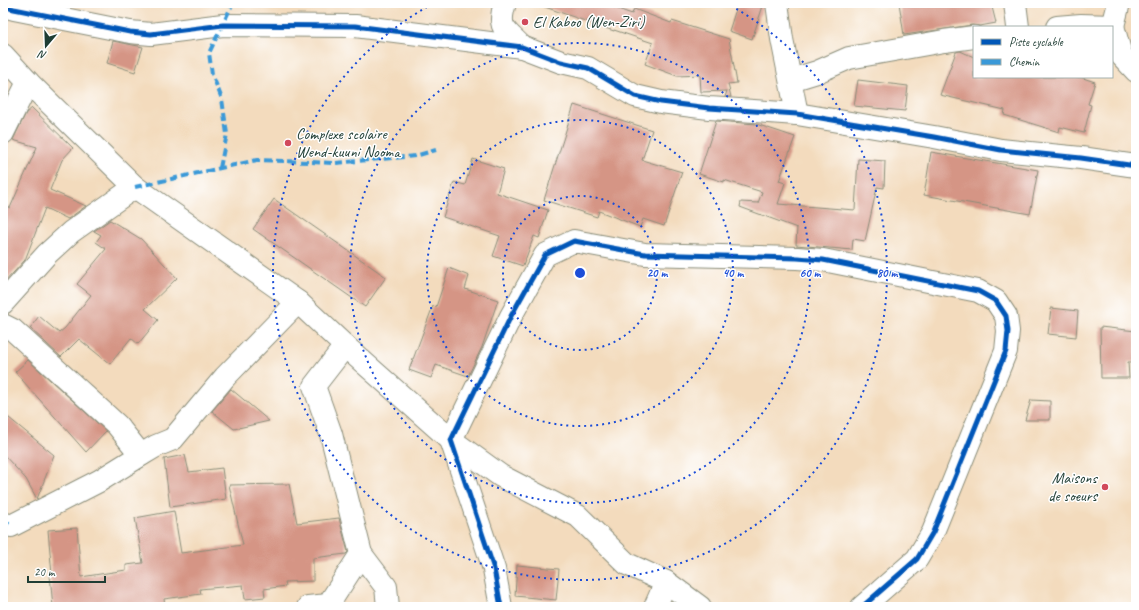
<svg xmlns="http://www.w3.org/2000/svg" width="1139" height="610" font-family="Caveat,sans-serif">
  <rect width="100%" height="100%" fill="#fff"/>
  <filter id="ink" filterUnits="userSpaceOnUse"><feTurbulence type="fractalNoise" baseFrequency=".025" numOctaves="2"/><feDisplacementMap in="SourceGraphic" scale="8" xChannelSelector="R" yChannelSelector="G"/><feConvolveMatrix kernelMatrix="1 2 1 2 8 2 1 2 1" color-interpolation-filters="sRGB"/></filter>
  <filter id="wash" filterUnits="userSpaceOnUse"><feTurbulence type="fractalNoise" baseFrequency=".012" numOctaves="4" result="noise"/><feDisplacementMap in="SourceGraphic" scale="16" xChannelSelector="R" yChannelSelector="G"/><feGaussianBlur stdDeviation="0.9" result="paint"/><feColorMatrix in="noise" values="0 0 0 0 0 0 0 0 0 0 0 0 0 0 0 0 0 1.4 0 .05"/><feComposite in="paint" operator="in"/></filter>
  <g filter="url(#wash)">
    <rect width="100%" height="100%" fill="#f3dbbd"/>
    <g id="blocks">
      <!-- building -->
      <g fill="#d59585">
        <polygon points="542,3 601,3 632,14 634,9 671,23 672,21 729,39 737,83 728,84 731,97 725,97 727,91 701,92 700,75 677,76 645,64 653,43 614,30 614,31 542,6"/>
        <polygon points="738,3 764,3 752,39 729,31"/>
        <polygon points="899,3 991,3 996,23 980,26 972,25 904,35"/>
        <polygon points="113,41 143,47 135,72 107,63"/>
        <polygon points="960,51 974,57 974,77 1080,77 1095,82 1088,104 1091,105 1084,133 1060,127 1059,132 1004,115 1005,110 940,95 956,52"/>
        <polygon points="858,80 908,86 905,111 854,106"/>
        <polygon points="574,105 652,130 642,160 682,172 664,226 643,219 640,227 599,211 597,217 544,200"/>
        <polygon points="32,108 73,148 62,160 50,190 86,206 68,219 45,208 25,260 3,284 3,205 10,208 37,147 13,140 26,113"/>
        <polygon points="716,121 756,124 795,137 779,181 785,183 778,204 855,210 858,159 885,161 884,188 877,187 865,241 853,239 852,250 796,245 797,228 740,207 741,202 758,203 762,192 724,180 724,182 699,174"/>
        <polygon points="931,152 1038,170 1030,214 924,195"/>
        <polygon points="473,159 504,169 497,193 548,210 539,238 534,236 523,266 493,256 500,236 443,217 454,182 465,185"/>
        <polygon points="274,199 386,277 365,307 253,229"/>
        <polygon points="110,220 141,239 177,278 145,309 158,320 138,344 131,338 110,364 79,339 61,357 30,328 39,316 59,333 65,328 91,295 77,284 106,249 96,242 101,235 94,231"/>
        <polygon points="449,268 469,276 465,289 498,300 482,347 468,376 436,365 431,378 409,370 433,306 436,307"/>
        <polygon points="1051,308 1078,311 1076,337 1048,334"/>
        <polygon points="1100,327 1136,331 1136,362 1128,362 1129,378 1101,378"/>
        <polygon points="28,360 106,431 86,452 15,372"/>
        <polygon points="231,389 269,421 234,429 212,411"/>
        <polygon points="1031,400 1050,401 1050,420 1025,420"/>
        <polygon points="3,413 54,455 37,499 26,479 3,454"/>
        <polygon points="185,455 189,472 222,468 226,499 170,507 164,459"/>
        <polygon points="289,484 297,523 339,518 348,552 346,554 313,558 313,581 285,582 286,586 264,589 265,597 245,599 243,585 200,589 201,594 164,599 165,607 53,607 50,575 52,575 48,530 77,528 81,577 126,570 126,565 143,563 135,518 174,511 181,553 243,545 229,485"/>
        <polygon points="517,565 559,569 556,600 515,596"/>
      </g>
    </g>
  </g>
  <g filter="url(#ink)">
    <use href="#blocks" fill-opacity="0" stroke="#898c78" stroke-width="1"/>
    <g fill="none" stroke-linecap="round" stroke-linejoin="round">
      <!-- minor casing -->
      <g stroke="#898c78" stroke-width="24">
        <g id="minor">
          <path d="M505 3C497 29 505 29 522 47"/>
          <polyline points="777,3 782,39 797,114"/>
          <polyline points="1015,3 1018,27"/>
          <polyline points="3,6 14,9 130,32 151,34 223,25 355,26 522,47 561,62 588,68 635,96 661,102 709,108 797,114 934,137 1001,150 1081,158 1136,166"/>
          <polyline points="1113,26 1119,3"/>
          <polyline points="1057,27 1081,25 1113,26 1121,55 1136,71"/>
          <polyline points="3,55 28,82 135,187 298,302 345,346 451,440 501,476 578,516 627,564 666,582 700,607"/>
          <polyline points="791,80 817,72 849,58 944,41 974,37"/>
          <polyline points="3,133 28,82"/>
          <polyline points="3,303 47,254 71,232 135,187"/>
          <polyline points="3,325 13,330 117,425 141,455"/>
          <polyline points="3,523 11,526 99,481 141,455 156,446 173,439 225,377 298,302"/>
          <polyline points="361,554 386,587 388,607"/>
          <polyline points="308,607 328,605 361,554 331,434 314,386 345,346"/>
          <polyline points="501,607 494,569 451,440 511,316 545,255 574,241 645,254 797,258 823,260 978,291 996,301 1006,316 1008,331 1006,351 933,532 917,559 862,607"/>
          <polyline points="655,607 666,582"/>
        </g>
      </g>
      <!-- minor -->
      <use href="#minor" stroke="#fff" stroke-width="22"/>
      <!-- quiet -->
      <g stroke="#3a99d8" stroke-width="4" stroke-dasharray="8 4" stroke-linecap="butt">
        <polyline points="220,168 227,134 222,99 212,74 209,53 233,3"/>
        <polyline points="135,187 257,160 335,163 415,156 436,150"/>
        <polyline points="3,519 11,526"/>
      </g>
      <!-- cycleway casing -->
      <g stroke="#fff" stroke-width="8">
        <g id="cycleway">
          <polyline points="3,6 14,9 130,32 151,34 223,25 355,26 522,47 561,62 588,68 635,96 661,102 709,108 797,114 934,137 1001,150 1081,158 1136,166"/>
          <polyline points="501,607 494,569 451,440 511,316 545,255 574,241 645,254 797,258 823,260 978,291 996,301 1006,316 1008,331 1006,351 933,532 917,559 862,607"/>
        </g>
      </g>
      <!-- cycleway -->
      <use href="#cycleway" stroke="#0057b8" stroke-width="5"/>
    </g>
  </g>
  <!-- distance rings -->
  <g fill="none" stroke="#1d4ed8" stroke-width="2" stroke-dasharray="2 4">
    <circle cx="580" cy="273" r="77"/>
    <circle cx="580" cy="273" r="153"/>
    <circle cx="580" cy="273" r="230"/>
    <path d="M726 3A307 307 0 1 1 434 3"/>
  </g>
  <!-- markers -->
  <g fill="#d1495b" stroke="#fff" stroke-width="1.5">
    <circle cx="525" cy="22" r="4"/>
    <circle cx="288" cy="143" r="4"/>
    <circle cx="1105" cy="487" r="4"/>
  </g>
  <g text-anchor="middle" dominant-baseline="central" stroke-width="3" stroke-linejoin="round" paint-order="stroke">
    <!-- poi labels -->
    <g font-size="16" fill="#1f3d34" stroke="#fff" text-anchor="start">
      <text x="533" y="22">El Kaboo (Wen-Ziri)</text>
      <text x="296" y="134">Complexe scolaire<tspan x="296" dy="18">Wend-kuuni Nooma</tspan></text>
      <text x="1097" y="478" text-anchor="end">Maisons<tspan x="1097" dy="18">de soeurs</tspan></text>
    </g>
  </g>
  <circle cx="580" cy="273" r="6" fill="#1d4ed8" stroke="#fff" stroke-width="2"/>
  <g font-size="12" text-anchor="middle" font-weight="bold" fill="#1d4ed8" stroke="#fff" stroke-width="3" stroke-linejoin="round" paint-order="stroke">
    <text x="657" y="277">20 m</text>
    <text x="733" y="277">40 m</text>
    <text x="810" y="277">60 m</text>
    <text x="887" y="277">80 m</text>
  </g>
  <!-- margin -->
  <rect width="1139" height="610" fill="none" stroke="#fff" stroke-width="16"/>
  <!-- legend -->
  <rect x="973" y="26" width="140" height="52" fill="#ffffff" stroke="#a5b1ae"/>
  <rect x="981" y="39" width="20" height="6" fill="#0057b8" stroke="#a5b1ae"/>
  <text x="1009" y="46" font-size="12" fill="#1f3d34">Piste cyclable</text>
  <rect x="981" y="59" width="20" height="6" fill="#3a99d8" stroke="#a5b1ae"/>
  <text x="1009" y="66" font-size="12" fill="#1f3d34">Chemin</text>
  <!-- north arrow -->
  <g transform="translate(46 46) rotate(199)" stroke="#ffffff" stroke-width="3" paint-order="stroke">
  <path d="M0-3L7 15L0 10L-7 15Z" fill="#1f3d34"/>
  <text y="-6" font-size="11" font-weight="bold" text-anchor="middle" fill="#1f3d34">N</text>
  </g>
  <!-- scale -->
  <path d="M28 576v6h77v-6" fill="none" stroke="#1f3d34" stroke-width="2"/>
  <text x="34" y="576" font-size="12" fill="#1f3d34" stroke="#ffffff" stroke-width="3" paint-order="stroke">20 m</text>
</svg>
